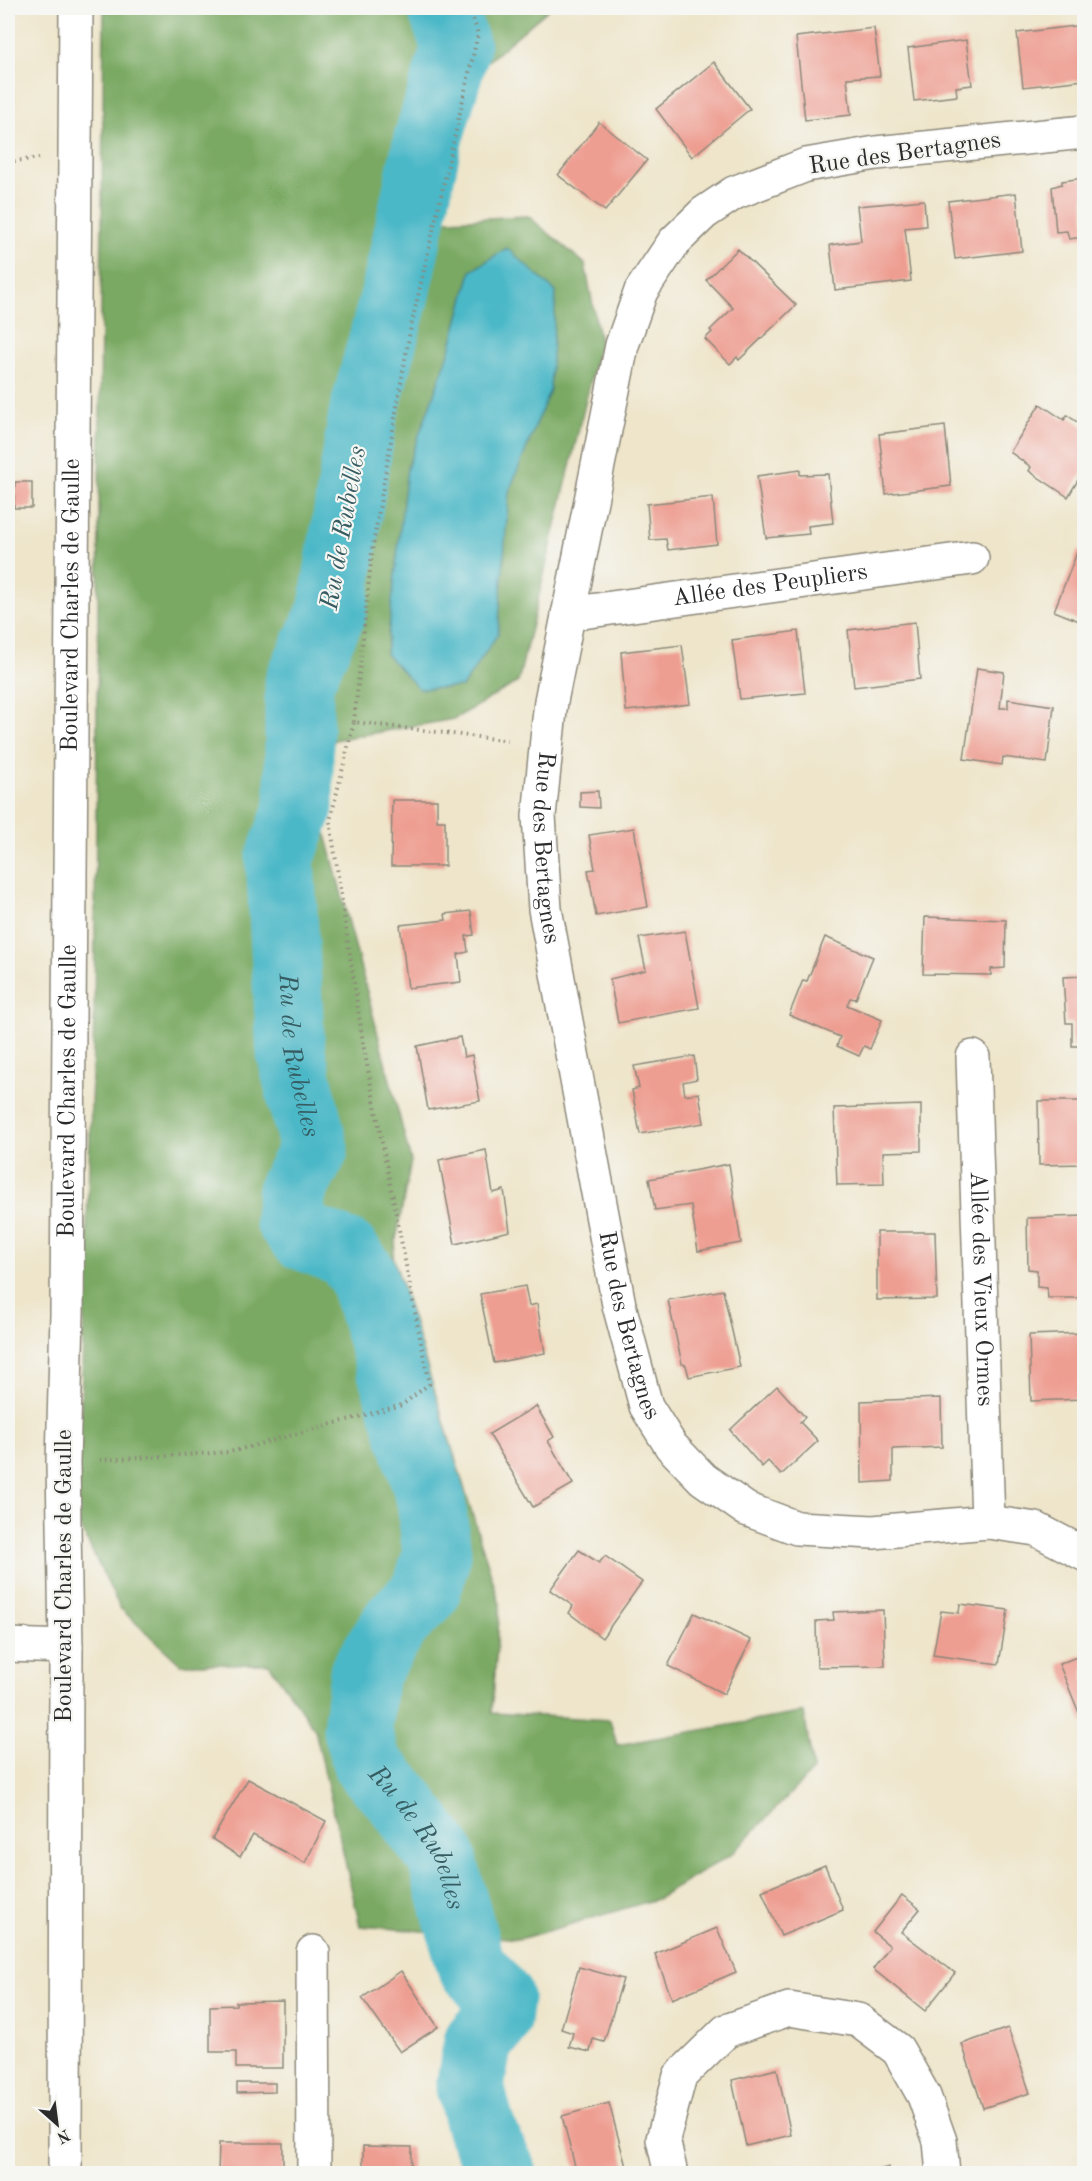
<svg xmlns="http://www.w3.org/2000/svg" width="1092" height="2181" font-family="'Old Standard TT',serif">
  <rect width="100%" height="100%" fill="#f6f6f2"/>
  <filter id="ink" filterUnits="userSpaceOnUse"><feTurbulence type="fractalNoise" baseFrequency=".0167" numOctaves="2"/><feDisplacementMap in="SourceGraphic" scale="12" xChannelSelector="R" yChannelSelector="G"/><feConvolveMatrix kernelMatrix="1 2 1 2 8 2 1 2 1" color-interpolation-filters="sRGB"/></filter>
  <filter id="wash" filterUnits="userSpaceOnUse"><feTurbulence type="fractalNoise" baseFrequency=".008" numOctaves="4" result="noise"/><feDisplacementMap in="SourceGraphic" scale="24" xChannelSelector="R" yChannelSelector="G"/><feGaussianBlur stdDeviation="1.35" result="paint"/><feColorMatrix in="noise" values="0 0 0 0 0 0 0 0 0 0 0 0 0 0 0 0 0 1.4 0 .05"/><feComposite in="paint" operator="in"/></filter>
  <g filter="url(#wash)">
    <rect width="100%" height="100%" fill="#eee5ca"/>
    <!-- forest -->
    <polygon fill="#79a962" stroke="#526a46" stroke-width="1.5" points="104,8 550,8 480,68 429,221 528,216 585,264 600,342 518,682 454,719 334,740 315,792 411,1161 393,1256 500,1604 492,1713 610,1720 617,1745 804,1712 813,1770 732,1854 657,1899 520,1939 360,1926 315,1730 269,1664 180,1664 120,1608 77,1520 94,1016"/>
    <!-- water -->
    <polygon fill="#4bb8c7" stroke="#3b7279" stroke-width="1.5" points="507,248 556,292 550,390 509,492 498,634 462,687 419,689 386,654 407,468 449,353 471,271"/>
    <g fill="none" stroke-linecap="round" stroke-linejoin="round">
      <!-- river -->
      <path stroke="#4bb8c7" stroke-width="69" id="s1" d="M442 8 456 47 428 139 396 290 363 415 332 612 299 682V807L280 859 291 1053 314 1149 292 1190 289 1218 303 1236 346 1253 362 1274 431 1500 437 1554 426 1592 397 1621 364 1673 357 1730 367 1764 397 1796 441 1856 471 1965 499 1998 496 2021 478 2042 470 2087 481 2129 503 2174"/>
    </g>
    <g id="blocks">
      <!-- building -->
      <g fill="#ee9d91">
        <polygon points="1083,25 1084,80 1023,87 1017,33"/>
        <polygon points="874,28 880,76 847,78 851,115 805,120 796,37"/>
        <polygon points="966,40 972,85 956,87 957,96 914,101 908,48"/>
        <polygon points="714,62 750,109 692,157 656,109"/>
        <polygon points="599,122 647,160 605,211 558,175"/>
        <polygon points="1084,178 1084,237 1069,239 1067,231 1056,232 1052,187 1062,184 1062,181"/>
        <polygon points="1016,193 1022,251 955,259 948,201"/>
        <polygon points="924,200 926,226 905,228 911,281 835,290 830,245 861,241 857,206"/>
        <polygon points="738,249 796,305 739,360 737,357 730,364 705,339 712,332 710,330 733,308 706,280"/>
        <polygon points="1040,404 1064,420 1067,415 1084,427 1084,470 1068,497 1029,471 1031,467 1010,452"/>
        <polygon points="945,426 951,486 886,494 879,434"/>
        <polygon points="800,470 800,475 828,474 833,523 808,526 809,534 766,538 757,476"/>
        <polygon points="15,482 32,482 32,508 14,508"/>
        <polygon points="713,497 717,544 668,550 666,539 650,540 647,504"/>
        <polygon points="1078,550 1084,553 1084,623 1054,611"/>
        <polygon points="915,622 920,679 854,687 848,630"/>
        <polygon points="798,631 805,693 740,699 732,640"/>
        <polygon points="682,645 690,704 626,711 621,652"/>
        <polygon points="977,668 1004,672 1000,708 1008,708 1008,699 1054,706 1047,763 1003,757 1002,765 964,759"/>
        <polygon points="598,791 599,808 580,807 580,792"/>
        <polygon points="392,800 437,800 437,821 445,821 445,866 391,866"/>
        <polygon points="634,828 648,907 596,916 588,870 595,869 589,835"/>
        <polygon points="471,911 474,935 466,936 468,952 458,954 461,982 408,988 400,925 446,920 445,914"/>
        <polygon points="925,917 1006,920 1005,968 991,969 991,975 923,974"/>
        <polygon points="685,931 699,1008 618,1023 610,979 646,970 639,938"/>
        <polygon points="825,937 873,957 856,999 850,998 847,1005 882,1020 870,1049 864,1046 859,1056 837,1046 840,1037 789,1015 803,980 807,981"/>
        <polygon points="1084,976 1084,1046 1072,1046 1072,1023 1066,1023 1063,977"/>
        <polygon points="460,1037 464,1057 472,1055 480,1101 428,1110 417,1046"/>
        <polygon points="694,1056 697,1079 683,1082 685,1095 699,1093 704,1123 640,1134 632,1090 639,1088 634,1066"/>
        <polygon points="1038,1101 1084,1101 1084,1164 1039,1165"/>
        <polygon points="921,1105 921,1151 883,1152 884,1184 837,1185 834,1108"/>
        <polygon points="486,1150 493,1193 504,1190 510,1231 455,1244 439,1160"/>
        <polygon points="729,1164 741,1243 698,1251 691,1205 655,1210 649,1179"/>
        <polygon points="1084,1216 1084,1287 1080,1288 1081,1298 1048,1298 1047,1288 1037,1287 1037,1270 1028,1269 1027,1218"/>
        <polygon points="877,1232 935,1232 937,1299 877,1300"/>
        <polygon points="525,1286 529,1306 537,1304 545,1353 494,1363 480,1294"/>
        <polygon points="723,1290 740,1367 689,1377 686,1365 682,1364 668,1300"/>
        <polygon points="1084,1333 1084,1399 1031,1401 1029,1335"/>
        <polygon points="777,1386 805,1417 800,1422 818,1441 781,1475 768,1461 762,1467 730,1430"/>
        <polygon points="941,1398 942,1447 893,1449 893,1481 862,1483 861,1401"/>
        <polygon points="536,1406 554,1437 548,1441 573,1484 533,1507 489,1434"/>
        <polygon points="579,1550 599,1563 605,1556 642,1582 602,1638 569,1613 573,1606 550,1590"/>
        <polygon points="960,1604 1008,1610 999,1664 933,1655 941,1611 959,1613"/>
        <polygon points="883,1610 885,1666 817,1667 816,1621 834,1620 833,1612"/>
        <polygon points="694,1613 751,1640 724,1694 668,1666"/>
        <polygon points="1084,1654 1084,1725 1059,1664"/>
        <polygon points="248,1779 326,1821 305,1863 253,1835 240,1857 212,1839"/>
        <polygon points="825,1865 843,1910 781,1936 762,1891"/>
        <polygon points="902,1895 920,1909 901,1932 955,1973 925,2011 873,1969 890,1946 873,1932"/>
        <polygon points="717,1928 736,1972 672,1999 655,1954"/>
        <polygon points="579,1967 623,1979 604,2042 593,2039 590,2052 569,2047 573,2033 561,2029"/>
        <polygon points="401,1971 438,2027 400,2052 362,1998"/>
        <polygon points="283,2001 283,2068 236,2068 236,2052 210,2052 210,2006 236,2005 236,2002"/>
        <polygon points="1008,2028 1030,2093 983,2108 962,2044"/>
        <polygon points="777,2069 791,2135 746,2146 732,2080"/>
        <polygon points="237,2083 275,2083 275,2092 237,2093"/>
        <polygon points="609,2103 628,2174 577,2174 562,2116"/>
        <polygon points="219,2143 283,2143 283,2174 218,2174"/>
        <polygon points="363,2146 412,2147 411,2174 363,2174"/>
        <polygon points="889,2167 890,2174 868,2174 868,2173"/>
      </g>
    </g>
  </g>
  <g filter="url(#ink)">
    <use href="#blocks" fill-opacity="0" stroke="#8c887a" stroke-width="1.5"/>
    <g fill="none" stroke-linecap="round" stroke-linejoin="round">
      <!-- minor casing -->
      <g stroke="#8c887a" stroke-width="36">
        <g id="minor">
          <path id="s2" d="M1084 132 876 153 806 165 734 193 704 213 674 242 641 291 622 345 551 701 539 816 545 909 619 1305 646 1406 671 1446 703 1479 746 1509 797 1528 873 1532 988 1522 1036 1529 1084 1554"/>
          <path id="s3" d="M568 614 972 558"/>
          <path id="s4" d="M973 1057 988 1522"/>
          <polyline points="8,1645 66,1647"/>
          <polyline points="313,1952 314,2174"/>
          <polyline points="671,2174 663,2139 680,2076 726,2031 789,2009 858,2020 898,2050 924,2096 940,2141 943,2174"/>
        </g>
      </g>
      <!-- tertiary casing -->
      <g stroke="#8c887a" stroke-width="36">
        <g id="tertiary">
          <path id="s5" d="M65 2174 66 1647 63 1462 67 1314 76 8"/>
        </g>
      </g>
      <!-- path -->
      <g stroke="#8c887a" stroke-width="4" stroke-dasharray="1.5 4.5" stroke-linecap="butt">
        <polyline points="8,162 39,158"/>
        <polyline points="354,722 372,551 410,331 478,34 470,8"/>
        <polyline points="100,1460 230,1452 402,1405 429,1384 364,1049 330,821 354,722 511,741"/>
      </g>
      <!-- minor -->
      <use href="#minor" stroke="#fff" stroke-width="33"/>
      <!-- tertiary -->
      <use href="#tertiary" stroke="#fff" stroke-width="33"/>
    </g>
  </g>
  <g text-anchor="middle" dominant-baseline="central" stroke-width="4.5" stroke-linejoin="round" paint-order="stroke">
    <!-- street labels -->
    <g font-size="24" fill="#2b2b2b" stroke="#f6f6f2">
      <text transform="translate(905 154) rotate(-8)">Rue des Bertagnes</text>
      <text stroke="none"><textPath href="#s3" startOffset="204">Allée des Peupliers</textPath></text>
      <text stroke="none"><textPath href="#s5" startOffset="1569">Boulevard Charles de Gaulle</textPath></text>
      <text stroke="none"><textPath href="#s2" startOffset="1062">Rue des Bertagnes</textPath></text>
      <text stroke="none"><textPath href="#s5" startOffset="1083">Boulevard Charles de Gaulle</textPath></text>
      <text stroke="none"><textPath href="#s4" startOffset="232">Allée des Vieux Ormes</textPath></text>
      <text stroke="none"><textPath href="#s2" startOffset="1548">Rue des Bertagnes</textPath></text>
      <text transform="translate(65 1576) rotate(-90)">Boulevard Charles de Gaulle</text>
    </g>
    <!-- water labels -->
    <g font-size="26" font-style="italic" fill="#365c62" stroke="#f6f6f2">
      <text transform="translate(344 528) rotate(-80)">Ru de Rubelles</text>
      <text stroke="none"><textPath href="#s1" startOffset="1076">Ru de Rubelles</textPath></text>
      <text stroke="none"><textPath href="#s1" startOffset="1958">Ru de Rubelles</textPath></text>
    </g>
  </g>
  <!-- margin -->
  <rect width="1092" height="2181" fill="none" stroke="#f6f6f2" stroke-width="30"/>
  <!-- north arrow -->
  <g transform="translate(57 2124) rotate(152)" stroke="#f6f6f2" stroke-width="4.5" paint-order="stroke">
  <path d="M0-4.5L10 22L0 15L-10 22Z" fill="#2b2b2b"/>
  <text y="-9" font-size="16" font-weight="bold" text-anchor="middle" fill="#2b2b2b">N</text>
  </g>
</svg>
